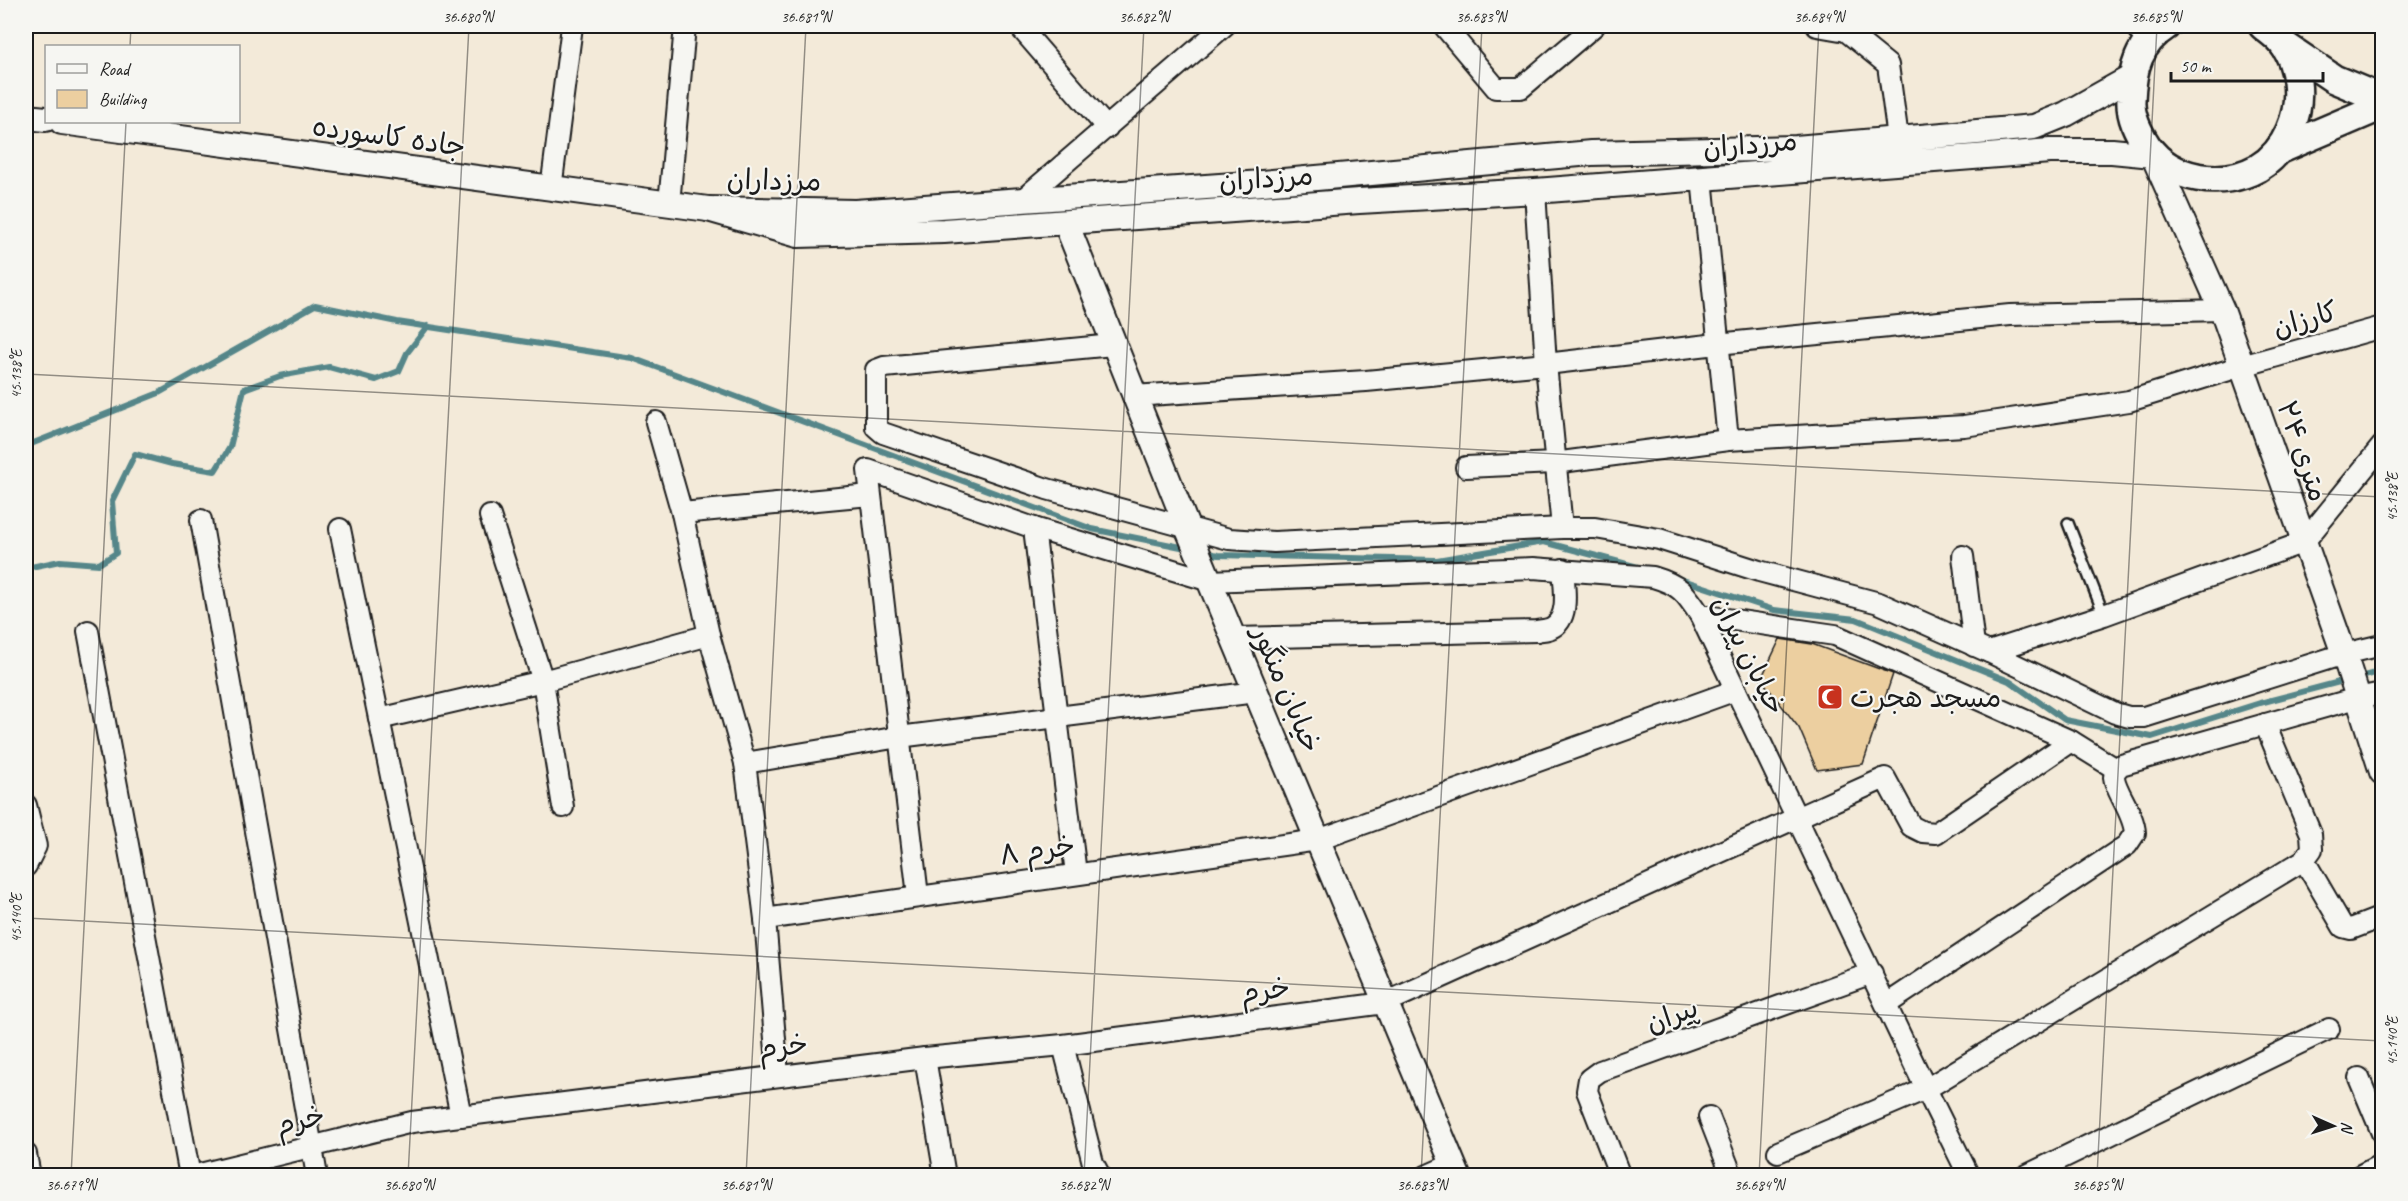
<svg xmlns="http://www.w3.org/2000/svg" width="2408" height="1201" font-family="Caveat,'Playpen Sans Arabic',sans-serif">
  <rect width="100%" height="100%" fill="#f3ead9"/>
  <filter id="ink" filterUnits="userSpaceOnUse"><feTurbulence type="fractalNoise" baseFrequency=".0167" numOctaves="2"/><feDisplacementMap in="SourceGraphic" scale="12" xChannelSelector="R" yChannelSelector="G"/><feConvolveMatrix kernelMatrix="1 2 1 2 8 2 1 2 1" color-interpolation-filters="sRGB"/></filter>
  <g filter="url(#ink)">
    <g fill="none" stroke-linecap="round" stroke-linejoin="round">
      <!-- stream -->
      <g stroke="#548689" stroke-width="6">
        <polyline points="26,446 159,393 315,305 397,322 632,358 1092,529 1191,549"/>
        <polyline points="1204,552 1218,555 1437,560 1544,542 1638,567"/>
        <polyline points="26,568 60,561 99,564 116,553 112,501 135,454 172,464 215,471 230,447 244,389 280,376 329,367 376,380 399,371 407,353 428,326"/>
        <polyline points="1674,577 1774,610 1856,619 2009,681 2065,720 2152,737 2260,703 2347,680"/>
        <polyline points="2357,678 2382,671"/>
      </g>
    </g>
    <!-- building -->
    <polygon fill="#eccfa0" stroke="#1c1c1c" stroke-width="1.5" points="1780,639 1812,644 1893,674 1863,764 1817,770 1799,728 1761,679"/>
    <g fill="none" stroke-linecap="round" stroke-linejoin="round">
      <!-- service casing -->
      <g stroke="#1c1c1c" stroke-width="14">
        <polyline id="service" points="2068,523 2104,615"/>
      </g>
      <!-- minor casing -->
      <g stroke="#1c1c1c" stroke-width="24">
        <g id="minor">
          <polyline points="1019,26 1107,128"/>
          <polyline points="1444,26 1496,88 1521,88 1594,26"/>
          <polyline points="1817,26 1846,31 1888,65 1898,138"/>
          <polyline points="2135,26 2148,42"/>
          <polyline points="1702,178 1728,440"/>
          <polyline points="551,189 572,26"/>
          <polyline points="1535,191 1546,364 1562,528"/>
          <polyline points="1022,200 1224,26"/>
          <polyline points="669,204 685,26"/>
          <polyline points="1113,345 884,367 876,370 876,427 883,433 1047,489 1229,539 1274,542 1562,528 1595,528 1659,539 1759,571 1879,603 1989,652 2104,615 2304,542 2382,446"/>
          <polyline points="1133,396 1366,381 1546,364 1717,344 2010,315 2222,310"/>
          <polyline points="656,422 682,513 709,635 745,763 899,737 1256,692"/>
          <polyline points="1466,467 1554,463 1728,440 1964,426 2129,401 2242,366 2382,327"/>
          <polyline points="682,513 870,495"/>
          <polyline points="490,516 543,681 563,807"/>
          <polyline points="201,520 317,1176"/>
          <path d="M1034 528 1210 581 1533 568 1653 577C1680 585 1685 592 1700 615L1926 1089 1969 1176"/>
          <polyline points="340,529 461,1116"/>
          <polyline points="1963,556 1974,646"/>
          <polyline points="1700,615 1835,635 2071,741 2116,769"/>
          <polyline points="88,631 190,1176"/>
          <path d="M1233 638 1537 631C1541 630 1547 630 1551 628 1571 619 1564 586 1563 569"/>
          <polyline points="1989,652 2115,713 2129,717 2144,717 2344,654 2382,645"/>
          <polyline points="379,719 543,681 709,635"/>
          <polyline points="745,763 765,919 778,1075"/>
          <polyline points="26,805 36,846 26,866"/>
          <polyline points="2304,860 2343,927 2351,929 2382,917"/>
          <polyline points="918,896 868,470 1034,528 1076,874"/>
          <polyline points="765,919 1318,840 1736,690"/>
          <path d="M1887 1004 2127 845 2135 833C2134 813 2115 791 2114 777 2114 771 2118 768 2121 765L2357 698 2382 693"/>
          <polyline points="1063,1045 1093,1163 1100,1176"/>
          <polyline points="925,1058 945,1176"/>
          <polyline points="2359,1078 2382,1133"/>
          <polyline points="1709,1117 1732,1176"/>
          <polyline points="1778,1152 1926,1089 2304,860 2312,849 2311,834 2265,724"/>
          <polyline points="26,1154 30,1176"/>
          <polyline points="192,1176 412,1122 925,1058 1063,1045 1385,1003 1885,778 1911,826 1923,832 1936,833 2071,741"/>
          <polyline points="1426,1176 1453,1164"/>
          <polyline points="1620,1176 1587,1091 1589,1079 1600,1071 1872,973"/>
          <polyline points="2025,1176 2329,1029"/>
          <polyline points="2359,1176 2382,1164"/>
        </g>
      </g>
      <!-- tertiary casing -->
      <g stroke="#1c1c1c" stroke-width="28">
        <g id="tertiary">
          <polyline points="2132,77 2066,114 2034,127 1796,148 1591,153 1262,183 855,212 708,209 798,235 944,231 1359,201 1535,191 2050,151 2112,151 2153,155 2222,310 2344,654 2382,772"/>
          <polyline points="26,117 46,119"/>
          <polyline points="62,122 708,209"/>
          <polyline points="1066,223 1187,527 1458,1176"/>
        </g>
      </g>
      <!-- secondary casing -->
      <g stroke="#1c1c1c" stroke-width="32">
        <g id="secondary">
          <path d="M2166 26C2139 43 2132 69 2131 100 2130 117 2138 132 2147 146 2171 180 2222 188 2258 168 2287 151 2301 114 2297 82 2296 70 2291 54 2283 44 2278 37 2269 31 2263 26"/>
          <polyline points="2284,45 2334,79 2382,99"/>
          <polyline points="2279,150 2382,106"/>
        </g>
      </g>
      <!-- service -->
      <use href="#service" stroke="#f6f6f2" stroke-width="9"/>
      <!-- minor -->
      <use href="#minor" stroke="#f6f6f2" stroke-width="20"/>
      <!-- tertiary -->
      <use href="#tertiary" stroke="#f6f6f2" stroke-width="24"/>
      <!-- secondary -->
      <use href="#secondary" stroke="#f6f6f2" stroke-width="27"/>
    </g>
  </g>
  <!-- ticks -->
  <path fill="none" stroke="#1c1c1c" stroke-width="1.5" stroke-opacity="0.45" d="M130 46 131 26M26 374 2382 497M26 918 2382 1041M71 1176 126 122M408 1176 469 26M746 1176 806 26M1084 1176 1144 26M1421 1176 1482 26M1759 1176 1819 26M2097 1176 2157 26"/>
  <!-- icons -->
  <defs>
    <g id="mosque-square" transform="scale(1.35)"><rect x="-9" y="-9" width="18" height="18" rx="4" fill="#c8321e" stroke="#f6f6f2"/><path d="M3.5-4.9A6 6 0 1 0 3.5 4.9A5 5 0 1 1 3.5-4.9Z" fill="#fff"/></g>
  </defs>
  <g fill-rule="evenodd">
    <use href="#mosque-square" x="1830" y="697"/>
  </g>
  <g text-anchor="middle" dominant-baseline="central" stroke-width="4.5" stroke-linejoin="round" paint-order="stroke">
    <!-- street labels -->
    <g font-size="28" fill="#1c1c1c" stroke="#f6f6f2">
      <text transform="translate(389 136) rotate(8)">جاده کاسورده</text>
      <text transform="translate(1750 144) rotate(-5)">مرزداران</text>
      <text transform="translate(1266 178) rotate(-4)">مرزداران</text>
      <text transform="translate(774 180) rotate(1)">مرزداران</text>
      <text transform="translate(2305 319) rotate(-16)">کارزان</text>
      <text transform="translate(2303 451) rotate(71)">۲۴ متری</text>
      <text transform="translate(1749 655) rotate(63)">خیابان پیران</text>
      <text transform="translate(1287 689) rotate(67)">خیابان منگور</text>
      <text transform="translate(1037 850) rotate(-8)">خرم ۸</text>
      <text transform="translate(1265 990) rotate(-8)">خرم</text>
      <text transform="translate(1672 1015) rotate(-20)">پیران</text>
      <text transform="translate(783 1046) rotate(-7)">خرم</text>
      <text transform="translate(300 1120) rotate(-14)">خرم</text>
    </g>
    <!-- poi labels -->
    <g font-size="28" fill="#1c1c1c" stroke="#f6f6f2" text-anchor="start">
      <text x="1850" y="697">مسجد هجرت</text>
    </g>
  </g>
  <!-- margin -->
  <rect width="2408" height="1201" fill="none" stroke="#f6f6f2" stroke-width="66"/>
  <!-- legend -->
  <rect x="45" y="45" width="195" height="78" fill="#f6f6f2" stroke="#9f9f9c" stroke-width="1.5"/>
  <rect x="57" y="64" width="30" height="9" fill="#f6f6f2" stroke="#9f9f9c" stroke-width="1.5"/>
  <text x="99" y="75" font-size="18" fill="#1c1c1c">Road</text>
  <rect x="57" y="90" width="30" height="18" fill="#eccfa0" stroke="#9f9f9c" stroke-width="1.5"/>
  <text x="99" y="105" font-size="18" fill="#1c1c1c">Building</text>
  <!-- north arrow -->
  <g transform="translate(2333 1126) rotate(93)" stroke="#f6f6f2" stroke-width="4.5" paint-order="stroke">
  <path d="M0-4.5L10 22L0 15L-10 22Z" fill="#1c1c1c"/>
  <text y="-9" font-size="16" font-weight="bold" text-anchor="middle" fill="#1c1c1c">N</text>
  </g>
  <!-- scale -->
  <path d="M2171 72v9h152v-9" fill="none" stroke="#1c1c1c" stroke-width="3"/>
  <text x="2180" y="72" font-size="18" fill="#1c1c1c" stroke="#f6f6f2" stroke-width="4.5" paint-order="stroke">50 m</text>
  <rect x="33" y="33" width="2342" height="1135" fill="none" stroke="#1c1c1c" stroke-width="2"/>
  <g font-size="15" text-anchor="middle" fill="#1c1c1c">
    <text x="468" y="22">36.680°N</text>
    <text x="806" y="22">36.681°N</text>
    <text x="1144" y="22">36.682°N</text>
    <text x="1481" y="22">36.683°N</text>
    <text x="1819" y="22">36.684°N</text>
    <text x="2156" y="22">36.685°N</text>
    <text transform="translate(16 374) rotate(-90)" y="5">45.138°E</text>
    <text transform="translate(2392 497) rotate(-90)" y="5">45.138°E</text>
    <text transform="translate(16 918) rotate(-90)" y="5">45.140°E</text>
    <text transform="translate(2392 1041) rotate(-90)" y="5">45.140°E</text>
    <text x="71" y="1190">36.679°N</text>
    <text x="409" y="1190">36.680°N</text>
    <text x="746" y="1190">36.681°N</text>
    <text x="1084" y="1190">36.682°N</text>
    <text x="1422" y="1190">36.683°N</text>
    <text x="1759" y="1190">36.684°N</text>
    <text x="2097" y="1190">36.685°N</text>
  </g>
</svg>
